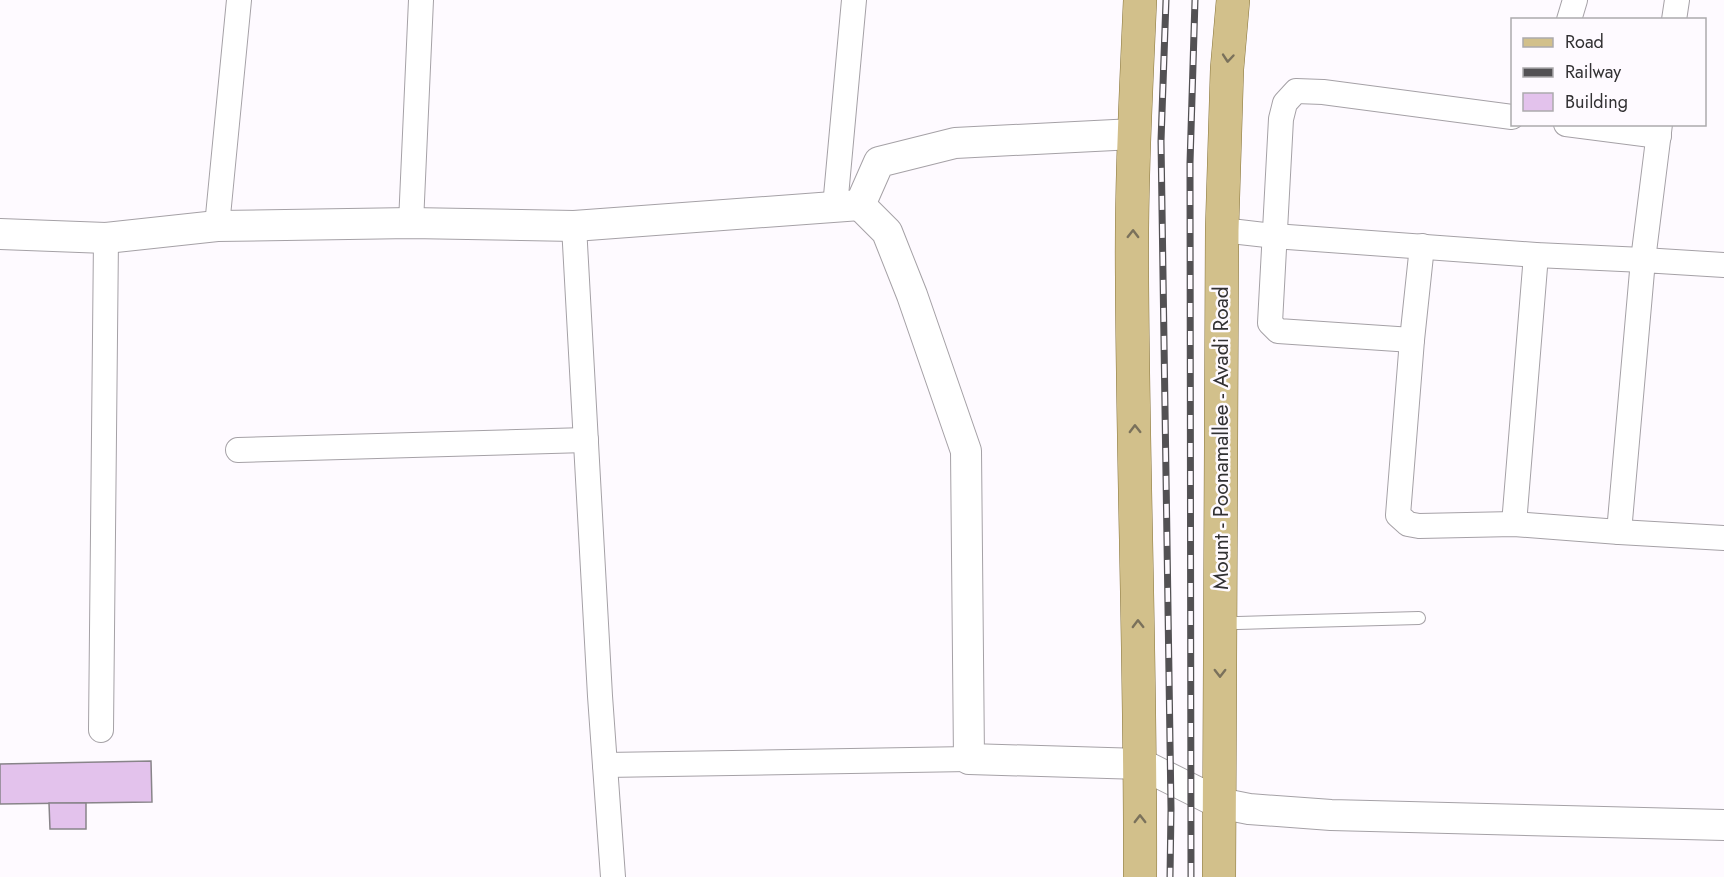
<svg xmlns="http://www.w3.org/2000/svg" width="1724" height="877" font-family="Jost,sans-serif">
  <rect width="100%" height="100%" fill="#fefaff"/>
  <!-- building -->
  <g fill="#e3c2ec" stroke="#888489" stroke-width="1.5">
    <polygon points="151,761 152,802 0,804 0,764"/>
    <polygon points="49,803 86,803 86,829 50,829"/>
  </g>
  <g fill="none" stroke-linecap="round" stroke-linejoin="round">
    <!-- service casing -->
    <g stroke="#a5a1a6" stroke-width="14">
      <polyline id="service" points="1221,622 1238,623 1419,618"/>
    </g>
    <!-- minor casing -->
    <g stroke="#a5a1a6" stroke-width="26">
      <g id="minor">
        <polyline points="1569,20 1575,0"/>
        <polyline points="1674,20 1677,0"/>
        <polyline points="1566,124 1659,136"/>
        <polyline points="835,207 854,0"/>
        <polyline points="411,223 421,0"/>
        <polyline points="217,226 239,0"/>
        <polyline points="574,226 600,696 613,877"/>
        <polyline points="1222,230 1274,236 1536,255 1643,260 1660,124"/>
        <polyline points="1422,246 1412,340 1398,515 1408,524 1419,526 1514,524 1619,532 1643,260 1724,265"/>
        <polyline points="1412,340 1278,331 1270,323 1281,119 1285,103 1296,91 1323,92 1512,117"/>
        <polyline points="238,450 586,440"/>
        <polyline points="1514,524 1536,255"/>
        <polyline points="1619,532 1724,538"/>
        <polyline points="101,730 106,238"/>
        <polyline points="605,765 969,759"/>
      </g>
    </g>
    <!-- tertiary casing -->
    <g stroke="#a5a1a6" stroke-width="32">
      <g id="tertiary">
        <polyline points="860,205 887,232 912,295 966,451 969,759 1141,764 1219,803 1249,809 1331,815 1724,825"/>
        <polyline points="860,205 879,162 955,143 1134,134"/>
        <polyline points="0,234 106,238 217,226 411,223 574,226 860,205"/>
      </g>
    </g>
    <!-- primary casing -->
    <g stroke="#86733a" stroke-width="34">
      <g id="primary">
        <path d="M1140 0C1136 92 1131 185 1132 277 1133 477 1141 677 1140 877"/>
        <polyline points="1219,877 1222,230 1227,69 1233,0"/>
      </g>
    </g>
    <!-- service -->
    <use href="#service" stroke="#fff" stroke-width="12"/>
    <!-- minor -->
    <use href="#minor" stroke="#fff" stroke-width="24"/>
    <!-- tertiary -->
    <use href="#tertiary" stroke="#fff" stroke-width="30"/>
    <!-- primary -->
    <use href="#primary" stroke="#d2c08b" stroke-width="33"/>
    <!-- rail casing -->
    <g stroke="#535154" stroke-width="7">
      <g id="rail">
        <polyline points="1166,0 1161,141 1171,809 1170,877"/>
        <polyline points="1191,877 1190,163 1195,0"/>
      </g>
    </g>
    <!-- rail -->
    <use href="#rail" stroke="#fefaff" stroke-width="4.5" stroke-dasharray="14" stroke-linecap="butt"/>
  </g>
  <!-- one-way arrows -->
  <defs><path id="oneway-chevron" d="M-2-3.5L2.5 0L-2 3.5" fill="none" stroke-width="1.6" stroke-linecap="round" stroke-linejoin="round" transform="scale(1.5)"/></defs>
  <g stroke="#7a715b">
    <use href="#oneway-chevron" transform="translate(1228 58) rotate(95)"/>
    <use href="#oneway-chevron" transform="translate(1133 234) rotate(-89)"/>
    <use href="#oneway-chevron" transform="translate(1135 429) rotate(-91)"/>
    <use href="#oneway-chevron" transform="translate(1138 624) rotate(-91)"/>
    <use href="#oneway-chevron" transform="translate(1220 673) rotate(90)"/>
    <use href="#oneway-chevron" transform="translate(1140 819) rotate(-90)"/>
  </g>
  <g text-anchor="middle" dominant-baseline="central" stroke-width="5" stroke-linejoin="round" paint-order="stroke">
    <!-- street labels -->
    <g font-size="21" fill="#323133" stroke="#fefaff">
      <text transform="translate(1221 438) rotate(-90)">Mount - Poonamallee - Avadi Road</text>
    </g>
  </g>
  <!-- legend -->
  <rect x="1511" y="18" width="195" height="108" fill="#fefaff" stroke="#acaaad" stroke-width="1.5"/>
  <rect x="1523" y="38" width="30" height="9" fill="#d2c08b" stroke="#acaaad" stroke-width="1.5"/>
  <text x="1565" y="48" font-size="18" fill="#323133">Road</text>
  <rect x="1523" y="68" width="30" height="9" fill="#535154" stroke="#acaaad" stroke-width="1.5"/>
  <text x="1565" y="78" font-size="18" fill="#323133">Railway</text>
  <rect x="1523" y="93" width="30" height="18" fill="#e3c2ec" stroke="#acaaad" stroke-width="1.5"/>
  <text x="1565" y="108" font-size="18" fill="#323133">Building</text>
</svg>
